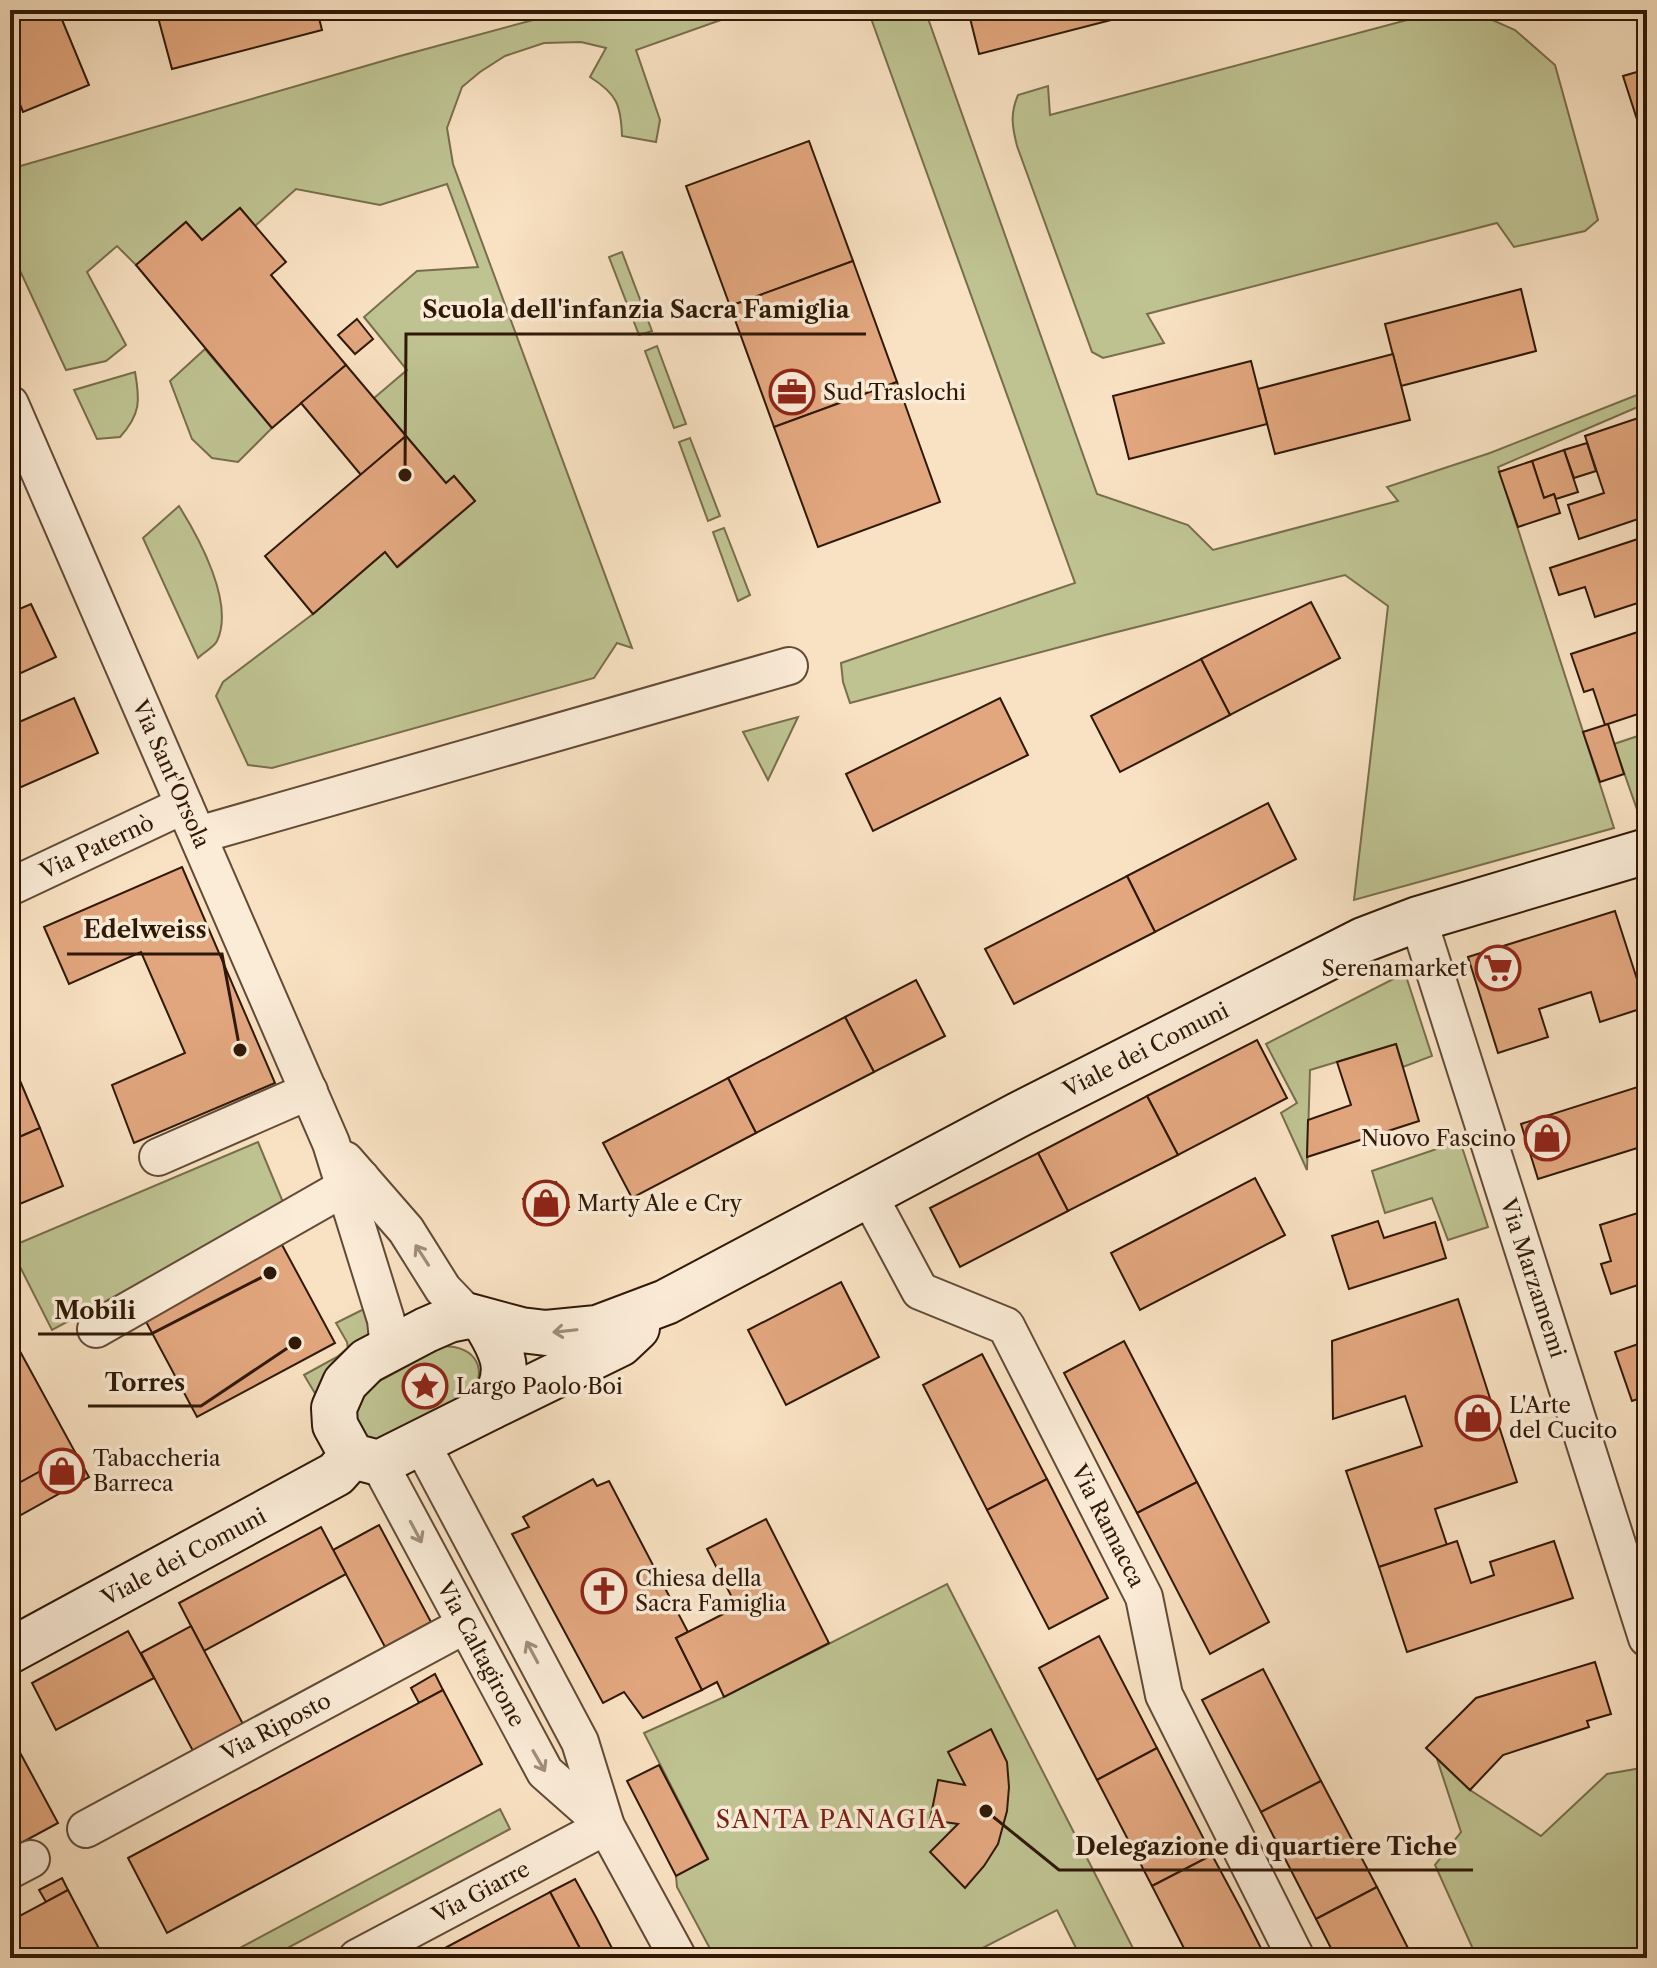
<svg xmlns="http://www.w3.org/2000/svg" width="1657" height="1968" font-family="'Libre Caslon Text',serif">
  <rect width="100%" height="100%" fill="#f9e2c3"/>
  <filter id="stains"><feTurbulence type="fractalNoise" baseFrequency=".0025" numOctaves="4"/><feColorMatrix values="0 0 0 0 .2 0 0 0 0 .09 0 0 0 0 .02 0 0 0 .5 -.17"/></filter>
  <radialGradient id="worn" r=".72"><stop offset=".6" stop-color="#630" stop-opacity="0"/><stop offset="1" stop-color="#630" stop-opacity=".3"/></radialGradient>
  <!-- green -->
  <g fill="#bfc392" stroke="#786e4c" stroke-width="2">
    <path d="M570 10H749L636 50 660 120 656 142 622 136C621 105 617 94 590 77L606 48 581 42 544 43 505 56 480 72 462 87 447 128 453 164 632 648 617 643 594 678 272 768 248 765 216 696 223 682 313 614 385 552 398 567 475 501 454 476 446 483 374 398 407 370 364 317 417 271 478 267 447 184 380 205 296 189 255 226 240 208 202 240 186 222 136 265 117 246 87 272 126 345 106 361 66 370 10 249V169L400 56Z"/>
    <polygon points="868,10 925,10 1097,494 1188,525 1213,550 1398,501 1387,487 1490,453 1647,391 1647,403 1498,467 1614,828 1354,900 1388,606 1345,575 1105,635 850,703 843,682 841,663 1075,583"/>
    <path d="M1411 10H1470L1515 30 1555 65 1598 220 1585 231 1514 247 1497 223 1147 314 1164 343 1103 358 1092 352 1017 146C1012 126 1010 114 1018 95L1048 86 1050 115 1411 19Z"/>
    <polygon points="622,252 652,331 639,335 609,257"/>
    <polygon points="657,346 686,424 674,428 645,351"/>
    <polygon points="205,349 272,428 238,462 212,458 192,439 170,381"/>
    <path d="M135 372C140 400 141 414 120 437L97 439 74 390Z"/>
    <polygon points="690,438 720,516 708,521 679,442"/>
    <path d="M179 506C199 538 235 603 217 641 214 647 203 653 198 658L143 538Z"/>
    <polygon points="724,528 750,595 738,601 713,532"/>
    <polygon points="798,717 768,780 743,732"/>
    <polygon points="1647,733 1647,816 1640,818 1614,744"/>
    <polygon points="1405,973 1432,1056 1403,1067 1396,1044 1310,1070 1307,1170 1281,1113 1297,1103 1266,1044"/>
    <polygon points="1460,1141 1488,1227 1448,1240 1432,1198 1385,1213 1372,1171"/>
    <polygon points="258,1142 285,1207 52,1330 10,1247"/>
    <polygon points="364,1309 370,1330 366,1340 327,1373 316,1395 304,1375 337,1357 348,1348 347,1342 336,1323"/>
    <path d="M444 1346C477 1347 489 1370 469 1397L375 1440 364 1438 354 1420 361 1391Z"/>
    <polygon points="947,1584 1138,1958 1081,1958 1057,1910 963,1958 880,1958 875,1949 858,1958 715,1958 677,1887 676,1876 708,1858 644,1733 724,1697"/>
    <polygon points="1437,1759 1470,1790 1541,1836 1607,1774 1647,1767 1647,1958 1477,1958 1435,1865 1461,1832"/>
    <polygon points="500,1809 510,1829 269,1958 221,1958"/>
  </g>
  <!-- building -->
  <g fill="#e3a77f" stroke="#301807" stroke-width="2">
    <polygon points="10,10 58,10 89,85 23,112 10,80"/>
    <polygon points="156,10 317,10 322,30 172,69"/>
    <polygon points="968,10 1113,10 1115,19 979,54"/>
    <polygon points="1647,69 1647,133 1642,135 1623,76"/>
    <polygon points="809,141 853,261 730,306 686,186"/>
    <polygon points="240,208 286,262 271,275 346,365 272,428 136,265 186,222 202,240"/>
    <polygon points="853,261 897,382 774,427 730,306"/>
    <polygon points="1521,289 1536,351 1401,386 1385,324"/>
    <polygon points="357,319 373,339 355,354 338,335"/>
    <polygon points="1393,354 1410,420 1275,454 1258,389"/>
    <polygon points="1251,361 1267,424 1129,459 1113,396"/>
    <polygon points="346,365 406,436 361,475 301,403"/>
    <polygon points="897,382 940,502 818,547 774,427"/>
    <polygon points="1644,416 1647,425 1647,516 1579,539 1568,505 1604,493 1585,436"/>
    <polygon points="406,436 446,483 454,476 475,501 397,567 385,552 313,614 265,556"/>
    <polygon points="1587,443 1596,471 1574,478 1564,450"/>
    <polygon points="1564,450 1578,492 1556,499 1554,494 1544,498 1532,461"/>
    <polygon points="1532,461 1544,498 1554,494 1560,513 1518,527 1499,472"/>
    <polygon points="1647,536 1647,600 1595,617 1585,587 1559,595 1550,568"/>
    <polygon points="1311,602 1340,658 1230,715 1201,659"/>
    <polygon points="31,604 56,657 10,678 10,613"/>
    <polygon points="1647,629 1647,711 1605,725 1593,689 1584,692 1571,654"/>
    <polygon points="1201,659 1230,715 1120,772 1091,716"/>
    <polygon points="74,698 98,753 10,792 10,726"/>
    <polygon points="1000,698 1028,755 873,831 846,774"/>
    <polygon points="1608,724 1624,774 1600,782 1583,732"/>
    <polygon points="1268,803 1296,859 1155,932 1127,876"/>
    <polygon points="182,867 275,1083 134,1143 112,1085 185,1053 141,952 69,984 44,927"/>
    <polygon points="1127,876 1155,932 1014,1004 985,949"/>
    <polygon points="1615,911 1646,1007 1600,1022 1591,992 1539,1009 1548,1037 1498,1053 1468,957"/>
    <polygon points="916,980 945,1036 874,1072 845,1017"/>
    <polygon points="845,1017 874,1072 756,1133 728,1078"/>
    <polygon points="1257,1040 1287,1098 1178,1155 1147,1096"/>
    <polygon points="1396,1044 1419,1121 1307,1157 1308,1120 1351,1105 1337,1062"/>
    <polygon points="10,1057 40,1128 10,1141"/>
    <polygon points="728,1078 756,1133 632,1198 603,1143"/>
    <polygon points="1647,1084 1647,1145 1538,1179 1521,1124"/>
    <polygon points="1147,1096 1178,1155 1068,1211 1038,1153"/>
    <polygon points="40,1128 63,1186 10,1208 10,1141"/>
    <polygon points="1038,1153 1068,1211 960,1267 930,1208"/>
    <polygon points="1255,1178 1285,1235 1140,1310 1111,1253"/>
    <polygon points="556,1182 569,1207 537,1224 523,1199"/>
    <polygon points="1647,1210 1647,1282 1611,1294 1601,1264 1611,1261 1600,1225"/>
    <polygon points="1378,1221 1384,1238 1435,1222 1446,1258 1349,1289 1332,1236"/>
    <polygon points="281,1243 335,1343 197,1417 144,1318"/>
    <polygon points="841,1282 879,1357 786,1405 748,1330"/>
    <polygon points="1458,1299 1517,1482 1435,1509 1447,1545 1379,1567 1346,1471 1422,1446 1405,1396 1333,1419 1332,1341"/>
    <polygon points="10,1333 75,1452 10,1488"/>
    <polygon points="1124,1341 1197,1482 1137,1513 1064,1373"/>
    <polygon points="1647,1341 1647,1396 1632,1401 1615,1352"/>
    <polygon points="982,1354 1047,1479 987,1510 923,1385"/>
    <polygon points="75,1452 89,1477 10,1521 10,1488"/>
    <polygon points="593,1479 597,1486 609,1481 688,1632 676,1638 702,1690 643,1718 624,1692 603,1703 512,1534 529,1527 523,1517"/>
    <polygon points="1047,1479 1108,1598 1049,1629 987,1510"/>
    <polygon points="1197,1482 1269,1622 1210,1654 1137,1513"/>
    <polygon points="766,1519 829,1643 724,1697 717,1682 702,1690 676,1638 737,1607 707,1549"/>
    <polygon points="379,1525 431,1622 385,1647 333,1550"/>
    <polygon points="321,1527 346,1574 204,1651 179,1603"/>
    <polygon points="1457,1541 1471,1583 1494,1575 1490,1562 1554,1541 1573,1598 1407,1652 1379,1567"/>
    <polygon points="191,1626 243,1724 193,1751 141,1653"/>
    <polygon points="128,1631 154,1678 56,1730 32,1683"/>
    <polygon points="1099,1636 1157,1748 1097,1780 1039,1668"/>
    <polygon points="1595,1662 1611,1714 1587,1721 1589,1727 1503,1755 1470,1790 1426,1748 1476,1698"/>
    <polygon points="1263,1669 1321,1781 1261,1812 1202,1700"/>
    <polygon points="435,1674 443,1690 419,1703 411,1688"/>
    <polygon points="443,1690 482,1764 167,1933 128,1858"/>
    <polygon points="991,1729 1007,1762 1009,1787 1007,1811 998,1844 984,1866 965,1888 930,1852 958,1824 930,1820 938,1780 965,1785 948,1752"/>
    <polygon points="10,1734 58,1823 12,1848 10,1844"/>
    <polygon points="1157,1748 1212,1855 1152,1886 1097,1780"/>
    <polygon points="659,1765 708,1859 676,1876 627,1781"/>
    <polygon points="1321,1781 1377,1887 1316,1919 1261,1812"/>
    <polygon points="1212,1855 1241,1909 1266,1958 1189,1958 1152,1886"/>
    <polygon points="62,1878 68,1890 46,1902 39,1890"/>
    <polygon points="575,1879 597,1919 617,1958 585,1958 550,1892"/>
    <polygon points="1377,1887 1413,1958 1336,1958 1316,1919"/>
    <polygon points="68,1890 104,1958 10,1958 10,1921"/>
    <polygon points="550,1892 585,1958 426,1958 445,1948"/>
  </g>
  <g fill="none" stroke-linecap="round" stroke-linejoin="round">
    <!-- street casing -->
    <g stroke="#624a36" stroke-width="40">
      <g id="street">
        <polyline points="10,404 331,1143 386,1320 389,1350"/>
        <polyline points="198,835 789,666"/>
        <polyline points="10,887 184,805"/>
        <polyline points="1418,919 1647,1638"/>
        <polyline points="158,1157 309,1091"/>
        <polyline points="345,1160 406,1230 443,1289 469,1316"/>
        <polyline points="869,1196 920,1291 1006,1326 1144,1597 1164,1695 1296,1958"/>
        <polyline points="96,1329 361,1178"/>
        <polyline points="421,1443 580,1742 606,1826 678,1958"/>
        <polyline points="379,1463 545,1772 605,1825"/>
        <polyline points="86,1829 465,1625"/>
        <polyline points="10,1870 31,1859"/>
        <polyline points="357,1958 606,1826"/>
      </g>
    </g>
    <!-- secondary casing -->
    <g stroke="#301807" stroke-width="48">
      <g id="secondary">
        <path d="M484 1321C504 1353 513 1372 491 1407L379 1463 352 1456 335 1425 334 1408 345 1383 367 1361 426 1330 449 1320 469 1316 521 1330 546 1333 597 1328 666 1302 1018 1115 1363 940 1418 919 1647 851"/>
        <polyline points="491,1407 620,1344 637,1328"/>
        <polyline points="10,1651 336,1474 352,1456"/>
      </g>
    </g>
    <!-- street -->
    <use href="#street" stroke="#fbecd8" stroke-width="36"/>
    <!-- secondary -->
    <use href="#secondary" stroke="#fbecd8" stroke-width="44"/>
  </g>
  <!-- one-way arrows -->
  <defs><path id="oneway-shaft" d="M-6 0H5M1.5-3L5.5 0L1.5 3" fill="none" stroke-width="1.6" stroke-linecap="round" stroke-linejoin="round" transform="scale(2)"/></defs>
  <g stroke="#a08d7a">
    <use href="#oneway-shaft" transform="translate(422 1255) rotate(-123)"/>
    <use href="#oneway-shaft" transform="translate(565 1331) rotate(174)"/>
    <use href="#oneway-shaft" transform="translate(416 1532) rotate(62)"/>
    <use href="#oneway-shaft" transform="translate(532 1652) rotate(-118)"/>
    <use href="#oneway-shaft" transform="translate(539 1761) rotate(60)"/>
  </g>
  <!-- icons -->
  <defs>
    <g id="office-ring" transform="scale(2.3)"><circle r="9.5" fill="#fbecd8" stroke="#8f2418" stroke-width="1.5"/><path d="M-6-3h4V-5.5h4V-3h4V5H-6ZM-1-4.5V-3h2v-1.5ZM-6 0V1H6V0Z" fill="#8f2418"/></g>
    <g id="supermarket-ring" transform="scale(2.3)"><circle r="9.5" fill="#fbecd8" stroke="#8f2418" stroke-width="1.5"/><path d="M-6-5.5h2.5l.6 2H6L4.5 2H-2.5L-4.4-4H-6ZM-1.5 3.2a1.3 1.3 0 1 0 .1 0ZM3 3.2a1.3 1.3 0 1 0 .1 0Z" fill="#8f2418"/></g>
    <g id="shop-ring" transform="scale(2.3)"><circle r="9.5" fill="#fbecd8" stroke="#8f2418" stroke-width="1.5"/><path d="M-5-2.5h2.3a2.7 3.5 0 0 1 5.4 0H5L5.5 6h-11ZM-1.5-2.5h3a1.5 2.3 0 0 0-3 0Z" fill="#8f2418"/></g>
    <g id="sight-ring" transform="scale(2.3)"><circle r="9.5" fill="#fbecd8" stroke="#8f2418" stroke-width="1.5"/><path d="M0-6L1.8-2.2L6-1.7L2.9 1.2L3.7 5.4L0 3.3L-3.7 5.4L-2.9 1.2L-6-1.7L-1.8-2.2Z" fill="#8f2418"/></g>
    <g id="church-ring" transform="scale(2.3)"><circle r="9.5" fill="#fbecd8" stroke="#8f2418" stroke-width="1.5"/><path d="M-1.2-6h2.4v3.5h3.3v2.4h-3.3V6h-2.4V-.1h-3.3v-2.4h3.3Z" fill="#8f2418"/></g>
  </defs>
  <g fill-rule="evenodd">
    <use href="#office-ring" x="792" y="392"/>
    <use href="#supermarket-ring" x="1498" y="968"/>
    <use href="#shop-ring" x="1547" y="1138"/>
    <use href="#shop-ring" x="546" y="1203"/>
    <use href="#sight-ring" x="425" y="1386"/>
    <use href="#shop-ring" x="1478" y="1418"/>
    <use href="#shop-ring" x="62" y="1471"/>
    <use href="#church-ring" x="604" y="1591"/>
  </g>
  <g text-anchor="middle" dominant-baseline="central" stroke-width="7" stroke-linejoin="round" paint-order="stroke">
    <!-- poi labels -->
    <g font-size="22" fill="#301807" stroke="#fbecd8" text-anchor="start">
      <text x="823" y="392">Sud Traslochi</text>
      <text x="1467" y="968" text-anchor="end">Serenamarket</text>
      <text x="1516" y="1138" text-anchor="end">Nuovo Fascino</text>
      <text x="577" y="1203">Marty Ale e Cry</text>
      <text x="456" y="1386">Largo Paolo Boi</text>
      <text x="1509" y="1405">L'Arte<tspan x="1509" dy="25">del Cucito</tspan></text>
      <text x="93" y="1458">Tabaccheria<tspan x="93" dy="25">Barreca</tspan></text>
      <text x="635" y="1578">Chiesa della<tspan x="635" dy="25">Sacra Famiglia</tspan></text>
    </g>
    <!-- street labels -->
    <g font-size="22" fill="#301807" stroke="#fbecd8">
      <text transform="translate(171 774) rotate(66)">Via Sant'Orsola</text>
      <text transform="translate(97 847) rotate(-25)">Via Paternò</text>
      <text transform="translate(1146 1050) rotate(-27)">Viale dei Comuni</text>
      <text transform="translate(1533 1278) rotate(72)">Via Marzamemi</text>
      <text transform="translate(1108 1526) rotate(63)">Via Ramacca</text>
      <text transform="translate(184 1557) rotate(-28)">Viale dei Comuni</text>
      <text transform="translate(481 1654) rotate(62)">Via Caltagirone</text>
      <text transform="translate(276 1727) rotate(-28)">Via Riposto</text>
      <text transform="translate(481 1892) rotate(-28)">Via Giarre</text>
    </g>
    <!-- neighbourhood labels -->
    <g font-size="24" letter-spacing="2" fill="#7a1f14" stroke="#fbecd8">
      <text x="832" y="1819">SANTA PANAGIA</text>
    </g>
  </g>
  <!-- callouts -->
  <path fill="none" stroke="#301807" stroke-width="3" d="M405 475L406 334H866M240 1050L222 954H67M270 1273L151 1334H38M295 1343L201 1406H88M986 1811L1059 1870H1473"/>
  <g fill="#301807" stroke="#fbecd8" stroke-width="3">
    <circle cx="405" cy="475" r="8"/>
    <circle cx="240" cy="1050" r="8"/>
    <circle cx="270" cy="1273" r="8"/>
    <circle cx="295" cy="1343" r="8"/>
    <circle cx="986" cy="1811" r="8"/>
  </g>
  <g font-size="24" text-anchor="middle" font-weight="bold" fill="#301807" stroke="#fbecd8" stroke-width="7" stroke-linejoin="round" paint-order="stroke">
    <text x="636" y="318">Scuola dell'infanzia Sacra Famiglia</text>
    <text x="145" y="938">Edelweiss</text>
    <text x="95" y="1319">Mobili</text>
    <text x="145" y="1391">Torres</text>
    <text x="1266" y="1855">Delegazione di quartiere Tiche</text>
  </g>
  <!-- margin -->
  <rect width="1657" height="1968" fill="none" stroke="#f9e2c3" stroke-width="40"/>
  <rect x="12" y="12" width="1633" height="1944" fill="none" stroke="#301807" stroke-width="4"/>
  <rect x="20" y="20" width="1617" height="1928" fill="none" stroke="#301807" stroke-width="2"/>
  <rect width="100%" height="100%" filter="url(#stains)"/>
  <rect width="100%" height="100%" fill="url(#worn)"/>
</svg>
